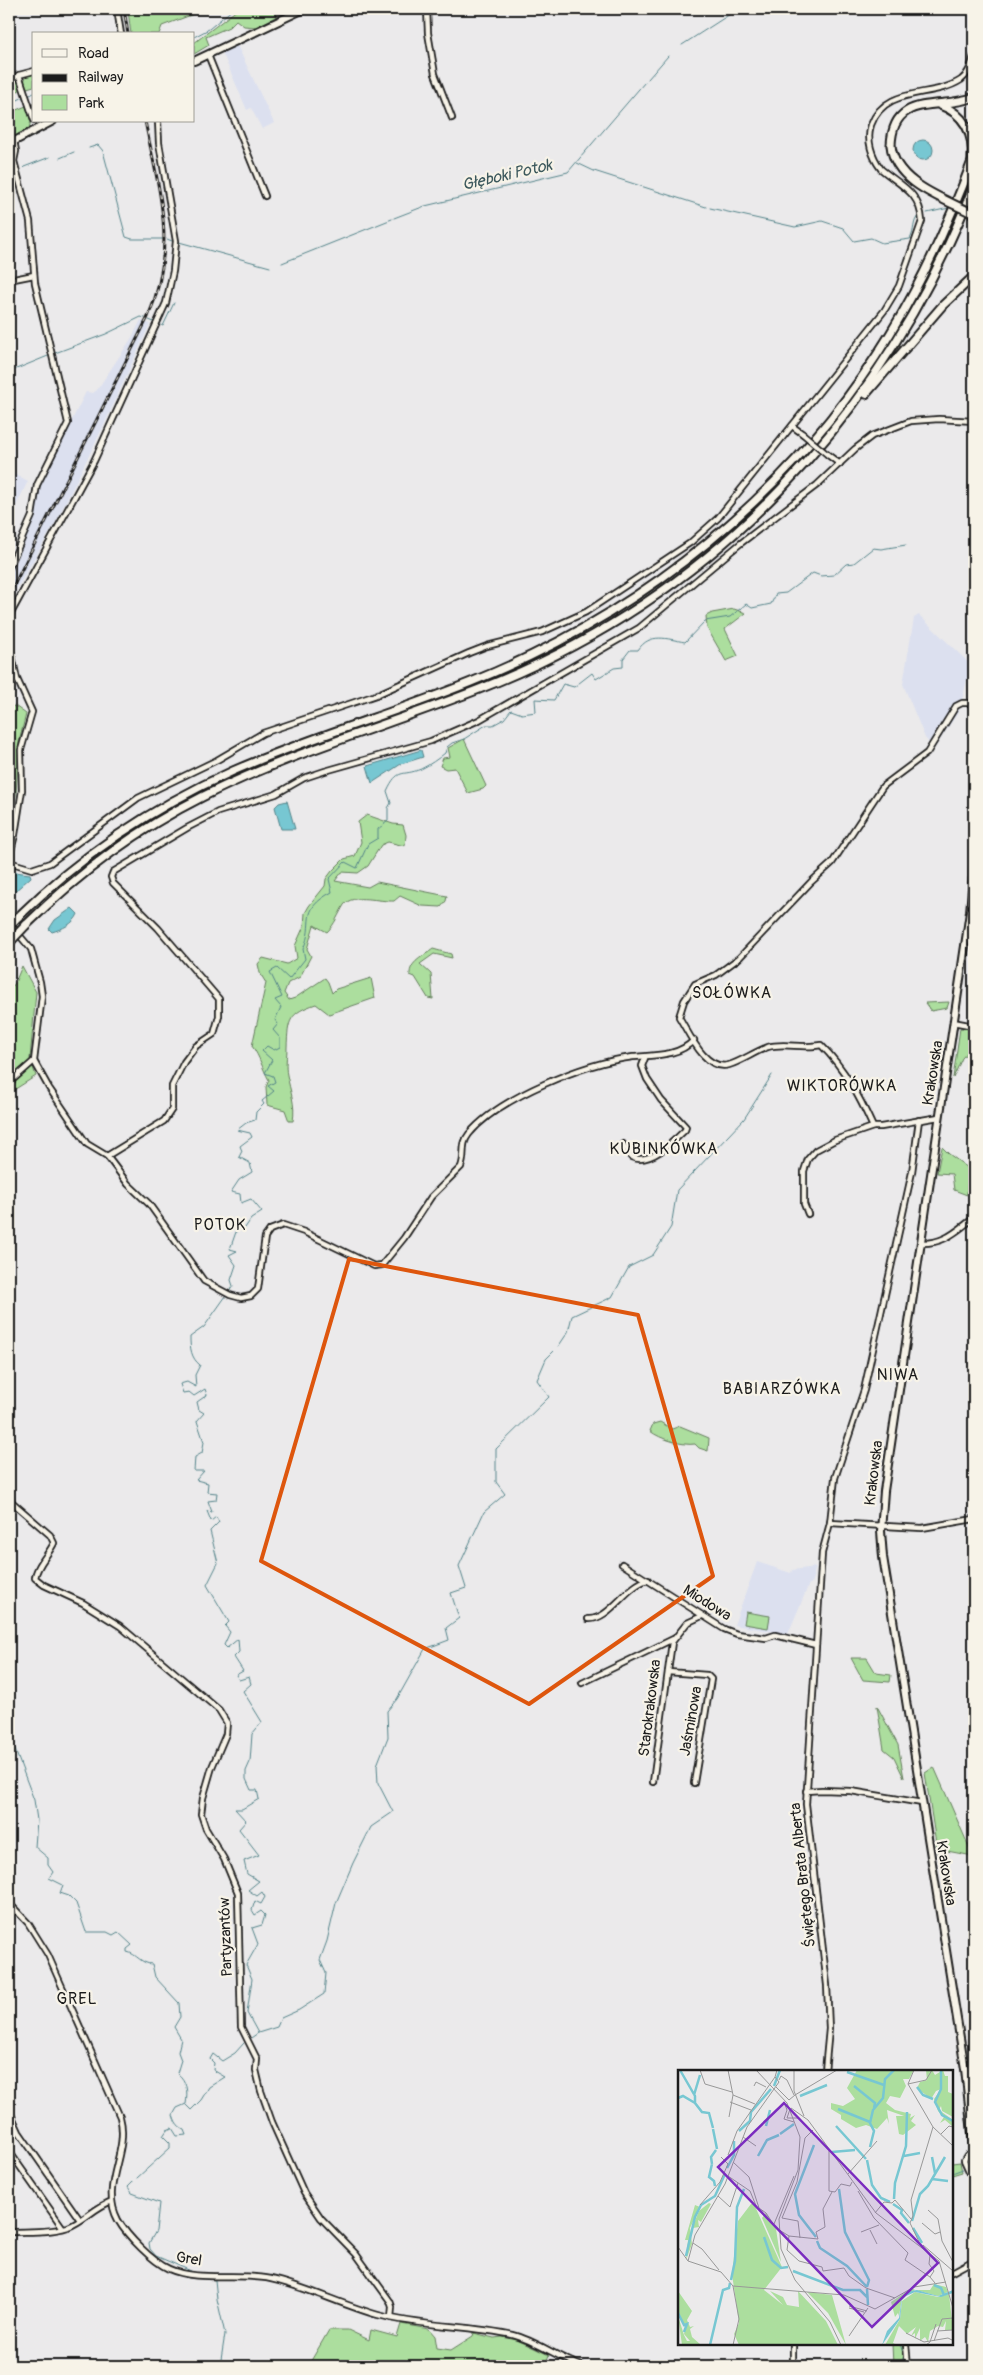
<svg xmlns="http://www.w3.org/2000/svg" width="983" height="2375" font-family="Pangolin,sans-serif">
  <rect width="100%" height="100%" fill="#ebeaeb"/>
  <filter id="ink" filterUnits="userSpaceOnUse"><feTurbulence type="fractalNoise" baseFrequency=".02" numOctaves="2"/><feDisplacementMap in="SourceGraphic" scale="10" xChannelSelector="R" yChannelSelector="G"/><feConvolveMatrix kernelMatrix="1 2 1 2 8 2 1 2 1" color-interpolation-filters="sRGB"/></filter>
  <g filter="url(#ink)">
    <!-- built -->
    <g fill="#dce0ef">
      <polygon points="237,45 274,123 262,129 251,108 247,110 222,52"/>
      <polygon points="141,320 150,324 105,423 57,520 9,602 9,579 33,518 40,484 86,392 93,393 97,390 131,339"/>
      <polygon points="9,471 28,481 13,512 9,514"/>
      <polygon points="919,615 971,665 959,711 934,749 925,738 903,684 914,618"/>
      <polygon points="757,1562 791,1573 792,1570 816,1567 811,1584 809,1584 788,1634 734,1625"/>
    </g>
    <!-- green -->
    <g fill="#acde9e" stroke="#647d5d">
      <polygon points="135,9 207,9 162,26 159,34 131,34 128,11"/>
      <polygon points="238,9 274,9 277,16 256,27 244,26 236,20 229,27 206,37 209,45 194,54 194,43"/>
      <polygon points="34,73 34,86 27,88 24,83 26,75"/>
      <polygon points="17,80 21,89 9,97 9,83"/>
      <polygon points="26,106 31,121 29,128 9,141 9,113"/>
      <polygon points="734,609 746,613 725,629 738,656 726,661 707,628 706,616 712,613"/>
      <polygon points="15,706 26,714 19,742 16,794 9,836 9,707"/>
      <polygon points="464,739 486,786 483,789 468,793 455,768 446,769 440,766 443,758 450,757 448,748"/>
      <path d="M367 815 393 824 403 825 406 835 405 846 388 842 381 845 368 866 358 873 342 872 335 881 368 887 377 882 447 896 446 901 441 907 422 906 400 896 394 901C381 902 352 893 344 905 338 915 335 924 327 932L314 925 307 949 311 956 300 977 288 983 284 993 289 1000 295 998 325 978 328 982 332 993 336 989 371 978 375 998 329 1014 316 1004C289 1013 288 1020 287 1047 287 1056 285 1066 287 1075 290 1091 296 1105 293 1121H289L285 1110 267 1105 266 1087 269 1080C262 1068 260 1057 252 1046L266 983 260 973 258 964 263 958 287 964 297 958 295 946 304 926 305 913 309 906 325 886 326 879 332 871 344 859 355 856 361 842 358 822Z"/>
      <path d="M433 949 451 954 452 958 434 954 420 964 431 974 433 999 428 998 415 977 410 975C409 962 424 956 433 949Z"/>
      <polygon points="22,966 36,992 30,1059 36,1076 9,1093 9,987 14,985"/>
      <polygon points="949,1002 947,1008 931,1011 925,1003"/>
      <polygon points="960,1028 974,1029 974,1045 962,1058 953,1078"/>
      <polygon points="942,1147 949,1154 968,1168 967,1195 954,1190 952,1174 937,1173"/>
      <path d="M660 1422 672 1429 680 1426 709 1438 708 1451 699 1448 695 1444C683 1446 660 1439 650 1431L653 1424Z"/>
      <polygon points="746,1612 770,1616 768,1628 744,1624"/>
      <polygon points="851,1658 867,1658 876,1673 891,1675 890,1682 863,1680"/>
      <polygon points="877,1706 898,1745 904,1778 894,1757 884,1749"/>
      <polygon points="934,1767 973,1856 947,1851 938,1856 925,1773"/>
      <polygon points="960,2162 962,2172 952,2175 952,2163"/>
      <polygon points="401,2324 429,2329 435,2336 437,2348 451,2350 473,2336 474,2333 494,2338 502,2337 517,2340 549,2355 547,2360 558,2366 308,2366 329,2330 348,2330 369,2340 371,2330 397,2337"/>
      <polygon points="892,2344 903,2344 906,2360 903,2366 893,2366"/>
    </g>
    <!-- water -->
    <g fill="#77c7d2" stroke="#538389">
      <circle cx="923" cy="150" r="10"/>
      <polygon points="421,750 423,757 401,764 372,783 367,766"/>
      <polygon points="287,801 295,829 281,829 275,807 279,803"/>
      <polygon points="15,872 30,874 31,877 14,892 11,891 11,881"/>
      <path d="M72 908 78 914C74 924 62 929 52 932L49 929 55 920Z"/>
    </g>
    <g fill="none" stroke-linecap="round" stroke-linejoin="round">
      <!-- stream -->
      <g stroke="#538389" stroke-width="1">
        <polyline points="194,37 209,29 233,9"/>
        <polyline points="682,45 738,9"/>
        <polyline points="648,79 668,56"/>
        <polyline points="28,96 34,93"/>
        <polyline points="9,104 24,97"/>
        <polyline points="89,148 98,145 103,151 126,237 132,239 163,239"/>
        <polyline points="60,158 74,152"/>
        <polyline points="577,163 594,171 706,207"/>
        <polyline points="18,173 24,167 50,157"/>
        <polyline points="9,175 13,174"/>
        <path d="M710 208 795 227 822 221 843 228 854 241 871 238 882 243 910 239C915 231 912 221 919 215"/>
        <polyline points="927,213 949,208"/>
        <polyline points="394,218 425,206 568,172 645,82"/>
        <polyline points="167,239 172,241"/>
        <polyline points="179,242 270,267"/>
        <polyline points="282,263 392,219"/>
        <polyline points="149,320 154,322"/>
        <polyline points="161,325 163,326 174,303"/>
        <polyline points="55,353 106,334 141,317 145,318"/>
        <polyline points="9,372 48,356"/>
        <path d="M9 1734 34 1800 37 1820 35 1847 48 1858V1865L53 1872 49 1878 63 1885 60 1893 69 1896 76 1903 86 1932H107L113 1935 118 1932 132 1945 127 1949V1952C137 1954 141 1964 152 1964L155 1977 179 2003 180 2017 174 2027 181 2039 178 2052 181 2060 177 2073C187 2081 188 2091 186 2104L177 2108 173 2115C175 2122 177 2127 184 2130L186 2135 177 2136 172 2128 167 2130 163 2136 170 2143V2148L137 2178"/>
        <path d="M258 2033 247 2013 252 1979 246 1965 258 1944 252 1928 262 1925 265 1915 261 1911 255 1915 252 1910 255 1901 261 1904 265 1897 262 1892 257 1896 248 1890 259 1881 247 1874 244 1861 259 1855 239 1829 246 1821 235 1809H242L259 1799 257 1790H251L246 1779V1771L250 1762 252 1734 262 1722 243 1691 251 1684 249 1677 239 1680 236 1675 243 1671 234 1657 239 1652 238 1639 227 1648 224 1645 230 1632 225 1626 229 1622 207 1585 218 1563 210 1531 219 1522 216 1517 211 1521 207 1511 212 1512 208 1501 216 1500 217 1493 207 1492 208 1483 196 1480 204 1471H194L195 1457 202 1453 204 1442 197 1421 204 1413 199 1410 197 1402 207 1395 205 1389 194 1396 189 1392 183 1393 180 1384 187 1382 196 1387 195 1375 200 1365C191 1358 190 1348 190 1337L204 1327 233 1286 231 1280 236 1265 229 1255 237 1251 230 1249 237 1229 245 1228 251 1219 262 1212 251 1199 241 1203 240 1194 231 1192 239 1180 252 1172 250 1163 239 1157 242 1151 240 1146 252 1137 250 1133 237 1130 246 1123 255 1120 256 1112 264 1104 262 1101 274 1091 268 1086 275 1082 273 1076 265 1073 272 1060 262 1051 267 1046 274 1050 280 1047V1038L273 1030 278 1024 275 1020 281 1007 275 1000 282 997 270 972 277 968 289 979 305 959 303 949C316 922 297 911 332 892L329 879 345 862 357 868 368 844 378 838V829L388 821V808L391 803 387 791C398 767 402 777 421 769 429 765 438 759 445 753L447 747 452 743 464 739 486 725H493L504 719 511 710 522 714 536 712 535 699 554 700 563 684 574 687 592 673 596 679 614 668 623 667V659L630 650H638C650 632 667 639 685 642L705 621 730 617 746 604 752 608 771 604 776 594 786 593 813 573 821 576 834 575 846 564 854 563 873 548 881 549 906 545"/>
        <polyline points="251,2038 258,2033 277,2027 281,2018 299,2010 324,1994 326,1973 320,1960 327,1941 336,1903 353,1863 371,1827 393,1812 378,1783 377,1765 388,1737 387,1711 397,1699 425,1649 449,1640 446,1628 459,1618 451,1593 466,1588 459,1566 484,1512 505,1494 496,1482 496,1449 549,1397 537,1380 546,1359 558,1347 568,1332 572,1316 612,1297 629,1267 653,1255 671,1227 677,1190 744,1119 772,1075"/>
        <polyline points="186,2105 191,2110 201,2100 209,2087 225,2077 213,2070 214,2063 210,2059 213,2054 222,2061 235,2053 244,2043"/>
        <polyline points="952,2173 963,2169"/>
        <polyline points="133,2182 128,2187 132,2193 159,2203 156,2231 149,2243 150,2249 156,2256 191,2271"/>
        <polyline points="201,2278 215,2280 217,2299 225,2334 220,2366"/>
        <polyline points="900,2344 904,2356 900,2366"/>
      </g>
      <!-- street casing -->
      <g stroke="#1c1c1c" stroke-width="8">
        <g id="street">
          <polyline points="117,9 121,34"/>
          <polyline points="427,9 428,33 435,74 452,118"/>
          <polyline points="208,55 265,196"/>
          <polyline points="19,75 34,120"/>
          <polyline points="9,81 19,75 34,71"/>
          <polyline points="9,280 34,275"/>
          <polyline points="792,426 803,434"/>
          <polyline points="828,455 840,464"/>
          <polyline points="9,568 32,516 37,485 68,423 35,283 30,221 14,161 16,151 14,141"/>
          <polyline points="9,617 94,461 166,303 173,271 176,241 159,143 158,121"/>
          <polyline points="9,642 17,679 32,712 21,750 22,790 15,835 9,858"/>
          <path d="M9 862 32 869 50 863 138 798 217 760 263 733 376 695 469 653 487 646 542 632 586 612 690 543 718 518 884 311 899 286 922 221C920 192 901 186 881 169 872 157 866 140 871 125 885 85 932 99 961 80 969 74 971 65 974 56"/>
          <path d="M10 924 31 949 40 982 42 996 34 1061 49 1088 87 1144 107 1156 128 1184 149 1204 204 1281 230 1295 241 1298 251 1296 258 1289 265 1237 270 1230 283 1225 304 1232 374 1266 382 1265 404 1238 431 1197 461 1167C466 1155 460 1145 469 1134 500 1097 585 1063 633 1057 654 1055 678 1057 694 1040"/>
          <polyline points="953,1022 974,1026"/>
          <polyline points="9,1083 34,1061"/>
          <path d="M939 1117 881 1127H873C859 1096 845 1069 821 1045 802 1049 784 1042 768 1047 754 1052 742 1061 729 1065 705 1072 689 1033 679 1017L684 1001 695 984 716 975 739 958 811 882 832 863 883 786 927 753 956 706 962 703H974"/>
          <path d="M623 1144 631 1157C649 1166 673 1142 685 1130L686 1127 661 1100 647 1079 642 1066 645 1058"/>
          <polyline points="107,1156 164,1121 172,1109 172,1086 184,1062 196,1046 214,1034 219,1016 219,999 158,928 113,883 111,877 113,872 187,828 218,812 276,794 304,778 325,771 431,741 479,720 639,628 741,543 817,485 855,449 872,436 911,421 939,419 974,421"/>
          <polyline points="808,1214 804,1204 804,1171 808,1159 816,1150 835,1140 873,1127"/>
          <path d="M920 1243C945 1244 956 1231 974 1218"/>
          <path d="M9 1496 12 1502 50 1535 54 1543C49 1554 36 1566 35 1578L44 1585 83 1603 120 1626 219 1710 227 1723 226 1734 212 1767 203 1798 201 1814 206 1829 224 1859 238 1893 241 2027 257 2059 256 2070 261 2091 272 2122 304 2193 321 2218 356 2254 390 2301 392 2307 391 2318"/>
          <polyline points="830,1523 922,1528 974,1519"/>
          <polyline points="622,1564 724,1629 737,1634 766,1638 775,1635 816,1645"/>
          <path d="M588 1619C609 1621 627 1584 648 1580"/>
          <polyline points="668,1672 707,1675 711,1679 694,1783"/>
          <polyline points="582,1683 673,1639"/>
          <polyline points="653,1782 672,1642 687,1623 702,1616"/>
          <polyline points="806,1791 822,1790 851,1791 922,1803"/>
          <path d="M9 1903 28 1923 48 1955 120 2117C130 2153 99 2185 118 2220 127 2236 153 2262 169 2269 198 2282 239 2272 271 2279 307 2287 342 2305 378 2315 423 2327 468 2325 513 2335 537 2341 558 2358 582 2366"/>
          <polyline points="825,2071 829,2029 827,1985 806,1804 822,1553 830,1523 835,1478 864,1390 912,1172 919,1120"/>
          <polyline points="9,2110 19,2132 80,2220"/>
          <polyline points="9,2151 63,2228"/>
          <polyline points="974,2153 967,2155 964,2160 974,2182"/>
          <path d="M9 2232C28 2231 49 2233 68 2227 84 2221 95 2207 112 2201"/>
          <polyline points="952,2272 974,2260"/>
          <polyline points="793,2344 793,2366"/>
          <polyline points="906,2344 908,2366"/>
        </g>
      </g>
      <!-- secondary casing -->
      <g stroke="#1c1c1c" stroke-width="10">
        <g id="secondary">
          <polyline points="194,61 304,9"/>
          <polyline points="9,144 53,121"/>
          <polyline points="974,865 970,912 884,1491 881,1531 883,1557 965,2069 974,2151"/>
          <polyline points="971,2103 974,2121"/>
        </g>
      </g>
      <!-- primary casing -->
      <g stroke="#1c1c1c" stroke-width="11">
        <g id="primary">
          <path d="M940 105C965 114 974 134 972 159"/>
          <path d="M891 145C893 91 941 111 974 97"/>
          <polyline points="866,394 942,306 974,276"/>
          <path d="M18 917C80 856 153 807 233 771 310 737 392 714 471 682 642 614 794 492 890 334 925 277 951 218 974 156"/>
          <path d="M26 925C78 874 136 830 202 797 291 752 389 725 482 688 714 597 884 415 974 185"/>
        </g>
      </g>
      <!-- street -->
      <use href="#street" stroke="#f7f3e8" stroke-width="4.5"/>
      <!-- secondary -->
      <use href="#secondary" stroke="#f7f3e8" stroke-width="6"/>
      <!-- primary -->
      <use href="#primary" stroke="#f7f3e8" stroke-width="7"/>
      <!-- rail casing -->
      <g stroke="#1c1c1c" stroke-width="3">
        <g id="rail">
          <polyline points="124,9 128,34"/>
          <path d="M9 595 148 317C178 247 159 191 145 121"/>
        </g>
      </g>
      <!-- rail -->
      <use href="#rail" stroke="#f7f3e8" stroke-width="1" stroke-dasharray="4" stroke-linecap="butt"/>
      <!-- street-bridge casing -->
      <g stroke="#1c1c1c" stroke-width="8" stroke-linecap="butt">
        <polyline id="street-bridge" points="803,434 828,455"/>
      </g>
      <!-- primary-bridge casing -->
      <g stroke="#1c1c1c" stroke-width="11" stroke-linecap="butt">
        <g id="primary-bridge">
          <path d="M891 145C894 183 945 199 974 214"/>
          <polyline points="9,926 18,917"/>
          <polyline points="9,943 26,925"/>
        </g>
      </g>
      <!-- street-bridge -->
      <use href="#street-bridge" stroke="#f7f3e8" stroke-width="4.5"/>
      <!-- primary-bridge -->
      <use href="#primary-bridge" stroke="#f7f3e8" stroke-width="7"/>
    </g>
  </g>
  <!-- marked area -->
  <path fill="none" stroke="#de560d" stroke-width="4" stroke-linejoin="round" d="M349 1259 638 1315 713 1576 529 1704 261 1561Z"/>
  <g text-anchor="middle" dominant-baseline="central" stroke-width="4.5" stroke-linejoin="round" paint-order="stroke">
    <!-- street labels -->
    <g font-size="15" fill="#1c1c1c" stroke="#f7f3e8">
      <text transform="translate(933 1073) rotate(-81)">Krakowska</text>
      <text transform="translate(874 1473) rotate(-83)">Krakowska</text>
      <text transform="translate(707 1603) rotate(32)">Miodowa</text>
      <text transform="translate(650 1708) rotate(-83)">Starokrakowska</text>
      <text transform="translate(691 1721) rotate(-80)">Jaśminowa</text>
      <text transform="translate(946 1873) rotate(81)">Krakowska</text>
      <text transform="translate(803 1875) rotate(-96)">Świętego Brata Alberta</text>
      <text transform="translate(226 1937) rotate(-92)">Partyzantów</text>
      <text transform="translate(189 2259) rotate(9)">Grel</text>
    </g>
    <!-- water labels -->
    <g font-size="16" font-style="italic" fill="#3c585c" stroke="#f7f3e8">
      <text transform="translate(507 175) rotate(-13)">Głęboki Potok</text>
    </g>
    <!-- neighbourhood labels -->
    <g font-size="16" letter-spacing="1" fill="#1c1c1c" stroke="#f7f3e8">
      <text x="732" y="993">SOŁÓWKA</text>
      <text x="842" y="1086">WIKTORÓWKA</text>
      <text x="664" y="1149">KUBINKÓWKA</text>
      <text x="220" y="1225">POTOK</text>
      <text x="898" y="1375">NIWA</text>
      <text x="782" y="1389">BABIARZÓWKA</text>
      <text x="77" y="1999">GREL</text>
    </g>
  </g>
  <!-- overview -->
  <g transform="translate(678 2070)">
    <rect width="275" height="275" fill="#ebeaeb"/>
    <path d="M179 0H236L231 9H225L228 16 222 28 212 26 208 33 217 40 233 44 232 48 237 45 233 51 238 55 225 65 221 64 218 46H226L209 40 211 54 209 48 199 59 188 55 178 58 163 49V45L153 39V33L165 36 177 29 169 18ZM248 0H254L257 5 265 0 267 6H270V22L275 24V47L264 41 263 36 261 40 275 50 274 56 267 50 262 53 266 47 260 41 256 29 263 19 258 21 253 29 239 18 242 12 249 10ZM31 133 33 134 23 152 20 150 21 157 15 158V164L14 158 21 141ZM73 134H76L104 197 86 220 105 235 92 221 105 227 109 235 121 237 120 221 148 251 160 275H61L56 264 61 253 54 204 60 151ZM17 135 22 137 12 158 14 174 8 190 10 170H7ZM88 143 98 159 103 192 84 148ZM256 214 268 217 270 222 260 226 238 220H252ZM234 218 237 220 224 228 221 246 220 243 217 247 213 232ZM0 221 14 241 9 250 12 257 16 256 12 259 14 267 23 275H4L0 246 6 265 9 271H12L6 264 9 253 6 254 0 241ZM129 222 154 225 168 275 150 243ZM237 222 260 227 271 224 275 260H267L268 251 265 257 260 256 252 261 250 272 247 267 242 271V258L237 269V263L233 266 238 257 229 264 221 256 215 273 219 275H207L222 249 224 231Z" fill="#acde9e"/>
    <path d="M239 220 260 226 275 220V223L263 227 237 222 228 226 224 230 222 249 204 275 209 261 221 248 224 228 233 221Z" fill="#77c7d2"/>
    <path fill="none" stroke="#77c7d2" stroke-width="2.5" d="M2 0 17 26V33L24 42 31 43 35 58M263 0V19L257 32 264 45 275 51M169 2 206 15M96 16 102 0M176 16 197 33 196 38M239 17 245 25 255 29M16 25 22 5M122 26 149 15M0 28 5 26 17 33M160 39 192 52M88 56 92 40M158 56 188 89M35 59 39 79M61 61 72 51 73 42 93 19M102 64 116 54M136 75 117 124 121 145 138 167M192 77 196 61 192 53 195 40 205 28 207 9 216 0M154 82 177 80M80 86 89 70 101 65M226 86 242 83M254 87 257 103M189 90 194 115 203 128 212 132M34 94 31 107 36 111 37 116M34 94 33 87 38 80M49 98 56 85V71M254 109 270 111M161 119 167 162 191 210 189 217M216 129 217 113 228 76 229 42M215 134 224 140 223 143 231 153M234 151 242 124 250 116 267 87M235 158 244 173M86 167 94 190 103 198 110 197M139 171 142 178 169 196 189 217M8 186 17 147 23 135 37 126 47 104M115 201 165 220H182L189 227M53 210 57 191 59 137 66 119M256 215 263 218 266 225M189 219 190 235M0 243 6 255 9 254 6 262M32 275 45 220 51 218 52 213"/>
    <path fill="none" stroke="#989898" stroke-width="1" d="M22 0 27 14 54 22M50 0 55 25 77 34M78 0 109 33 122 67 120 100 101 149 103 179 117 210 152 252 163 275M116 0V21L126 46M101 10 103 6 109 10 116 25M230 14 255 57 275 76M230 14 248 10 254 0M230 14 236 0M76 16 78 12 88 17M98 17 111 30 117 25M117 25 159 0M52 32 73 40M106 32 109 40 106 49 116 52M113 38 130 50 198 143 261 191 275 238M112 39 109 48H120M51 47 55 25M263 64 271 56 275 57M65 67 78 76M151 81V121L157 122 163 114 172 116 174 112M50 85 59 61 97 7M55 92 71 107 81 138 88 143 98 158 111 166 140 169 138 162 147 157 145 139 154 122M170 104 199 71M50 106 72 121 79 138M180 121 196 148 230 183 227 190 252 207M40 126 52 137 60 113M22 135 42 112 50 94 43 87M250 140 260 149 264 171 275 192M197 143 206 132 214 133 217 130 233 149M244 153 257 164 262 162M96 154 116 106M192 160 199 174M183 162 201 155M111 166 109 180 121 191 144 197 145 201 166 198 171 206 188 218 217 228M122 168 120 151 104 148 119 112 127 68 135 60M15 173 24 179 41 200M245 175 275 201M0 177 10 191 43 202 55 216 61 249 55 275M244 178 232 153 235 146 233 130 255 57M252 185 251 194 256 201 252 207 257 213M10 191 17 165 47 114 69 57 101 12 97 7 99 0M55 216 166 225 197 239 236 217 268 212M171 236 189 241M171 238 186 242M259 261 275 260M228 263 246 272 270 268 274 270M171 266 190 238M256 271 264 249 275 248M248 275 252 272 258 254"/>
    <path fill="#7b2cbf" fill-opacity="0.15" stroke="#7b2cbf" stroke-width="2.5" d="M106 33 260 193 194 257 40 97Z"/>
    <rect width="275" height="275" fill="none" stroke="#1c1c1c" stroke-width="2.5"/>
  </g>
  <!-- margin -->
  <rect width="983" height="2375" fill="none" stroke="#f7f3e8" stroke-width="30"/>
  <rect x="15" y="15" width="953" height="2345" fill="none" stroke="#1c1c1c" stroke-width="2" filter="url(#ink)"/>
  <!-- legend -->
  <rect x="32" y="32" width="162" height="90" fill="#f7f3e8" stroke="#9f9d96"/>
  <rect x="42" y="49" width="25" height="8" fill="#f7f3e8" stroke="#9f9d96"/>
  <text x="78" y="58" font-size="15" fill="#1c1c1c">Road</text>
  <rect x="42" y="74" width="25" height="8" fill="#1c1c1c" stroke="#9f9d96"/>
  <text x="78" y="82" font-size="15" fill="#1c1c1c">Railway</text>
  <rect x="42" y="95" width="25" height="15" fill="#acde9e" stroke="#9f9d96"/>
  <text x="78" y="108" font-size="15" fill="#1c1c1c">Park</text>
</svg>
